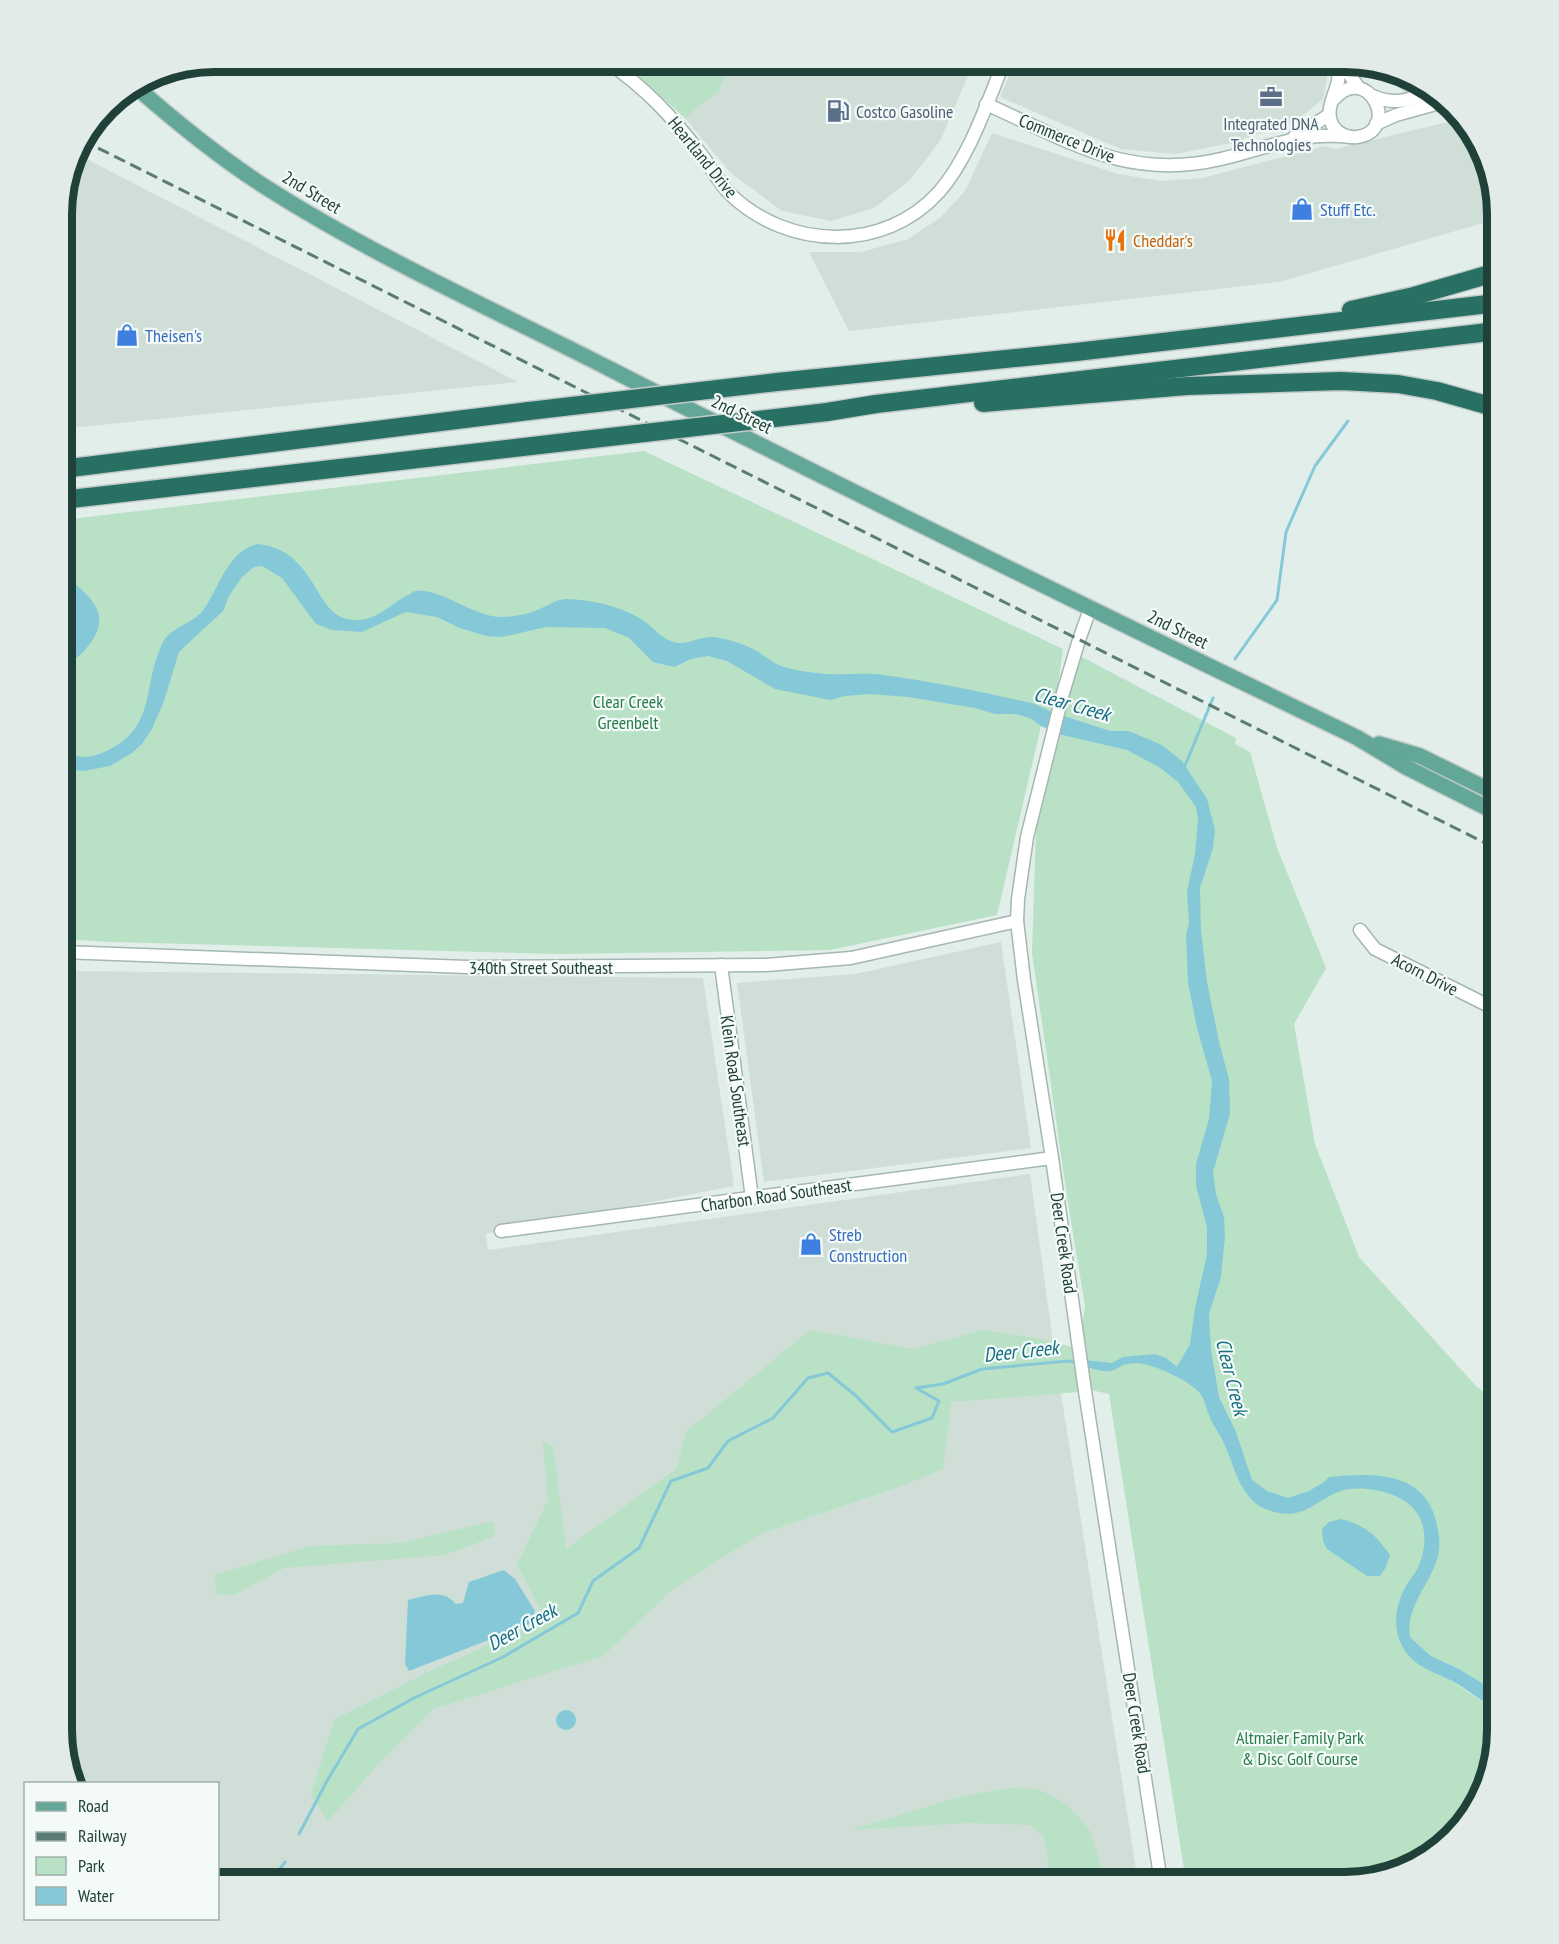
<svg xmlns="http://www.w3.org/2000/svg" width="1559" height="1944" font-family="'PT Sans Narrow',sans-serif">
  <rect width="100%" height="100%" fill="#e2eee9"/>
  <!-- built -->
  <g fill="#d0ded8">
    <polygon points="730,62 974,62 940,141 910,180 874,208 831,221 782,211 731,173 685,118 719,91"/>
    <polygon points="1015,62 1327,62 1329,68 1323,99 1297,120 1232,143 1175,154 1121,149 1000,97"/>
    <polygon points="1367,65 1421,82 1426,87 1405,92"/>
    <polygon points="1461,119 1472,129 1497,219 1279,282 849,331 809,252 861,252 908,239 941,217 965,191 992,133 1118,174 1161,181 1202,178 1325,146 1335,149"/>
    <polygon points="75,153 518,382 62,429 62,203"/>
    <polygon points="1001,942 1031,1148 764,1182 737,983 855,974"/>
    <polygon points="62,971 703,978 734,1186 486,1234 488,1250 1030,1174 1054,1349 1138,1882 218,1882 218,1784 78,1783 62,1731"/>
  </g>
  <!-- green -->
  <g fill="#b9e1c5">
    <polygon points="623,62 730,62 719,91 685,118"/>
    <polygon points="644,451 1063,649 1057,692 1052,712 1045,709 997,915 830,950 558,954 112,942 62,939 62,520"/>
    <polygon points="1080,656 1236,738 1235,744 1250,752 1277,848 1326,968 1294,1024 1315,1144 1359,1257 1476,1386 1497,1403 1497,1692 1459,1669 1431,1656 1410,1637 1408,1626 1396,1621 1423,1667 1453,1682 1497,1711 1497,1731 1482,1798 1430,1857 1346,1882 1186,1882 1109,1394 1091,1390 1088,1368 1099,1370 1104,1362 1087,1360 1082,1326 1085,1306 1067,1197 1032,953 1036,829 1058,734 1068,736 1063,716"/>
    <polygon points="810,1330 913,1349 983,1330 1042,1339 1072,1347 1078,1392 951,1402 943,1469 899,1487 760,1534 673,1589 603,1656 433,1709 373,1770 328,1821 311,1795 334,1720 426,1673 546,1619 517,1565 548,1500 543,1442 553,1446 566,1549 676,1469 687,1431"/>
    <polygon points="493,1521 495,1536 445,1555 284,1568 234,1595 216,1594 215,1575 310,1546 401,1543"/>
    <polygon points="1010,1788 1038,1789 1068,1805 1090,1831 1106,1882 1051,1882 1044,1836 1030,1825 968,1823 850,1830 963,1796"/>
  </g>
  <!-- water -->
  <g fill="#85c9d8">
    <path d="M258 544C315 550 314 612 347 619 373 625 387 606 408 595 411 594 413 591 416 591 439 587 474 617 502 617 510 617 521 615 529 613 542 610 554 599 567 599 592 600 620 606 641 619 654 627 663 642 679 643 689 644 700 636 714 637 728 639 745 644 757 651 766 657 774 664 784 667 794 670 806 672 816 673 838 676 861 672 884 675 934 682 985 692 1035 704L1052 712 1110 731H1129L1162 745 1182 761 1207 799 1215 830 1213 848 1200 888 1201 931 1207 982 1219 1042 1229 1079 1230 1114 1213 1172 1216 1194 1224 1217 1225 1236 1221 1277 1209 1314 1211 1350 1219 1397 1236 1432 1252 1480 1267 1491 1288 1498 1309 1491 1324 1482 1329 1477C1373 1473 1426 1470 1437 1525 1440 1538 1441 1552 1435 1565 1425 1590 1406 1609 1410 1637L1431 1656 1459 1669 1497 1692V1711C1482 1701 1468 1690 1452 1681 1438 1674 1419 1668 1409 1656 1392 1636 1393 1611 1405 1588 1409 1580 1416 1573 1419 1565 1426 1549 1427 1528 1417 1513 1404 1492 1360 1483 1338 1492 1314 1502 1302 1521 1271 1511 1239 1502 1235 1465 1222 1439 1218 1431 1212 1424 1209 1415 1206 1408 1204 1396 1198 1391 1187 1381 1167 1371 1154 1367 1144 1363 1133 1362 1123 1365 1119 1367 1115 1370 1110 1371 1103 1372 1095 1369 1088 1368L1087 1360 1112 1363 1123 1357 1155 1354 1166 1358 1177 1367 1190 1344 1195 1308 1207 1254V1227L1196 1186V1164L1209 1119 1212 1081 1197 1028 1188 983 1186 934 1189 923 1187 891 1195 854 1198 819 1196 807 1178 782 1159 767 1127 750 1058 734 1041 726 1030 718 1015 714H995L975 708 908 697 869 694 845 696 830 700 775 689 727 661 708 656 691 659 674 667 653 662 629 638 605 628 546 627 502 637 486 636 460 628 437 617 406 612 362 632 332 630 316 624 282 578 262 566 254 567 242 577 229 596 223 611 179 652 164 701 152 729 142 744 132 753 110 766 84 771 72 770 62 765V747C73 758 84 759 99 754 158 732 141 689 162 644 169 627 194 624 204 609 219 588 228 550 258 544Z"/>
    <path d="M62 574C91 596 117 616 84 651 77 658 69 663 62 670V644L70 631 69 605 62 591Z"/>
    <path d="M1341 1519C1366 1526 1375 1534 1390 1555L1386 1567 1380 1576H1367L1327 1549 1323 1541 1322 1529 1329 1522Z"/>
    <path d="M504 1570 515 1579 535 1611 532 1623 409 1671 405 1664 408 1600C426 1596 442 1588 456 1604L463 1603 469 1582Z"/>
    <circle cx="566" cy="1720" r="10"/>
  </g>
  <g fill="none" stroke-linecap="round" stroke-linejoin="round">
    <!-- stream -->
    <g stroke="#85c9d8" stroke-width="3">
      <polyline points="1235,659 1277,600 1286,532 1315,466 1348,421"/>
      <polyline points="1184,768 1213,698"/>
      <polyline points="299,1834 327,1781 358,1729 414,1698 503,1657 578,1613 593,1581 639,1548 671,1481 708,1468 728,1441 773,1418 808,1378 828,1373 855,1395 892,1432 932,1418 939,1401 916,1388 943,1384 982,1369 1068,1361 1079,1363"/>
      <polyline points="270,1882 285,1862"/>
    </g>
    <!-- minor casing -->
    <g stroke="#a4b7b1" stroke-width="15">
      <g id="minor">
        <path d="M607 62C645 87 673 118 701 154 711 167 718 182 730 194 788 250 884 253 939 192 969 158 987 103 1004 62"/>
        <polyline points="1340,62 1359,88"/>
        <path d="M1373 96C1395 106 1411 99 1432 92"/>
        <path d="M1334 99C1368 61 1402 131 1357 137 1348 138 1338 134 1333 126 1324 111 1335 96 1338 81 1339 75 1338 68 1338 62"/>
        <path d="M986 104C1069 141 1127 181 1221 159 1269 148 1299 131 1351 137"/>
        <polyline points="1376,124 1396,115 1443,102"/>
        <polyline points="1294,137 1329,115"/>
        <polyline points="1090,609 1079,640 1063,693 1027,837 1018,899 1017,921 1024,980 1052,1158 1085,1391 1161,1882"/>
        <polyline points="1360,930 1375,949 1497,1010"/>
        <polyline points="62,952 467,967 766,965 851,958 1017,921"/>
        <polyline points="721,965 752,1198"/>
        <polyline points="501,1231 1052,1158"/>
      </g>
    </g>
    <!-- major casing -->
    <g stroke="#c1cac8" stroke-width="18">
      <g id="major">
        <path d="M135 86C177 123 220 158 267 188 377 258 497 311 612 370 858 496 1107 617 1356 737L1406 767 1497 813"/>
        <polyline points="1379,744 1420,756 1497,794"/>
      </g>
    </g>
    <!-- highway casing -->
    <g stroke="#c1cac8" stroke-width="21">
      <g id="highway">
        <polyline points="1351,310 1414,296 1497,272"/>
        <polyline points="777,382 1076,352 1497,303"/>
        <polyline points="983,403 1187,386 1341,381 1398,384 1437,391 1497,408"/>
        <polyline points="827,412 876,404 1497,331"/>
        <polyline points="62,469 529,411"/>
        <polyline points="62,500 575,441"/>
      </g>
    </g>
    <!-- minor -->
    <use href="#minor" stroke="#fff" stroke-width="12"/>
    <!-- major -->
    <use href="#major" stroke="#63a798" stroke-width="15"/>
    <!-- highway -->
    <use href="#highway" stroke="#297064" stroke-width="18"/>
    <!-- rail -->
    <polyline stroke="#5b7c74" stroke-width="3" stroke-dasharray="12 6" stroke-linecap="butt" points="82,140 1497,849"/>
    <!-- highway-bridge casing -->
    <g stroke="#c1cac8" stroke-width="21" stroke-linecap="butt">
      <g id="highway-bridge">
        <polyline points="529,411 777,382"/>
        <polyline points="575,441 827,412"/>
      </g>
    </g>
    <!-- highway-bridge -->
    <use href="#highway-bridge" stroke="#297064" stroke-width="18"/>
  </g>
  <!-- icons -->
  <defs>
    <g id="office-bare" transform="scale(1.8)"><path d="M-6-3h4V-5.5h4V-3h4V5H-6ZM-1-4.5V-3h2v-1.5ZM-6 0V1H6V0Z" fill="#5c6f8a" stroke="#f3faf7" stroke-width="2.5" paint-order="stroke"/></g>
    <g id="fuel-bare" transform="scale(1.8)"><path d="M-5.5-6h7V0h2V4h1.3V-2.5L3-4.5l.8-.8L6-3V5H2.5V1h-1V6h-7ZM-4.2-4.7v3.2H.2V-4.7Z" fill="#5c6f8a" stroke="#f3faf7" stroke-width="2.5" paint-order="stroke"/></g>
    <g id="shop-bare" transform="scale(1.8)"><path d="M-5-2.5h2.3a2.7 3.5 0 0 1 5.4 0H5L5.5 6h-11ZM-1.5-2.5h3a1.5 2.3 0 0 0-3 0Z" fill="#3f7fe0" stroke="#f3faf7" stroke-width="2.5" paint-order="stroke"/></g>
    <g id="restaurant-bare" transform="scale(1.8)"><path d="M-5-6h1v4h1v-4h1v4h1v-4h1v5L-1.5 .5V6h-2V.5L-5-1ZM5-6V6H3V1.5H1.5Q1.5-4 5-6Z" fill="#e8710a" stroke="#f3faf7" stroke-width="2.5" paint-order="stroke"/></g>
  </defs>
  <g fill-rule="evenodd">
    <use href="#office-bare" x="1271" y="97"/>
    <use href="#fuel-bare" x="838" y="111"/>
    <use href="#shop-bare" x="1302" y="209"/>
    <use href="#restaurant-bare" x="1115" y="240"/>
    <use href="#shop-bare" x="127" y="335"/>
    <use href="#shop-bare" x="811" y="1244"/>
  </g>
  <g text-anchor="middle" dominant-baseline="central" stroke-width="4.5" stroke-linejoin="round" paint-order="stroke">
    <!-- service labels -->
    <g font-size="18" fill="#4e5e75" stroke="#f3faf7" text-anchor="start">
      <text x="856" y="111">Costco Gasoline</text>
      <text x="1271" y="123" text-anchor="middle">Integrated DNA<tspan x="1271" dy="21">Technologies</tspan></text>
    </g>
    <!-- street labels -->
    <g font-size="18" fill="#204139" stroke="#f3faf7">
      <text transform="translate(1067 138) rotate(22)">Commerce Drive</text>
      <text transform="translate(703 157) rotate(51)">Heartland Drive</text>
      <text transform="translate(312 192) rotate(31)">2nd Street</text>
      <text transform="translate(742 414) rotate(26)">2nd Street</text>
      <text transform="translate(1178 629) rotate(26)">2nd Street</text>
      <text x="541" y="967">340th Street Southeast</text>
      <text transform="translate(1425 974) rotate(27)">Acorn Drive</text>
      <text transform="translate(736 1081) rotate(82)">Klein Road Southeast</text>
      <text transform="translate(776 1195) rotate(-8)">Charbon Road Southeast</text>
      <text transform="translate(1064 1243) rotate(82)">Deer Creek Road</text>
      <text transform="translate(1137 1723) rotate(81)">Deer Creek Road</text>
    </g>
    <!-- shop labels -->
    <g font-size="18" fill="#366cbe" stroke="#f3faf7" text-anchor="start">
      <text x="1320" y="209">Stuff Etc.</text>
      <text x="145" y="335">Theisen's</text>
      <text x="829" y="1234">Streb<tspan x="829" dy="21">Construction</tspan></text>
    </g>
    <!-- food labels -->
    <g font-size="18" fill="#c56008" stroke="#f3faf7" text-anchor="start">
      <text x="1133" y="240">Cheddar's</text>
    </g>
    <!-- park labels -->
    <g font-size="18" fill="#267c4a" stroke="#f3faf7">
      <text x="628" y="701">Clear Creek<tspan x="628" dy="21">Greenbelt</tspan></text>
      <text x="1300" y="1737">Altmaier Family Park<tspan x="1300" dy="21">&amp; Disc Golf Course</tspan></text>
    </g>
    <!-- water labels -->
    <g font-size="20" font-style="italic" fill="#146d83" stroke="#f3faf7">
      <text transform="translate(1072 704) rotate(16)">Clear Creek</text>
      <text transform="translate(1021 1351) rotate(-6)">Deer Creek</text>
      <text transform="translate(1232 1377) rotate(76)">Clear Creek</text>
      <text transform="translate(522 1627) rotate(-29)">Deer Creek</text>
    </g>
  </g>
  <!-- crop -->
  <path d="M0 0H1559V1944H0ZM214 72H1345A142 142 0 0 1 1487 214V1730A142 142 0 0 1 1345 1872H214A142 142 0 0 1 72 1730V214A142 142 0 0 1 214 72Z" fill="#e2ebe8" fill-rule="evenodd"/>
  <path fill="none" stroke="#204139" stroke-width="8" d="M214 72H1345A142 142 0 0 1 1487 214V1730A142 142 0 0 1 1345 1872H214A142 142 0 0 1 72 1730V214A142 142 0 0 1 214 72Z"/>
  <!-- legend -->
  <rect x="24" y="1782" width="195" height="138" fill="#f3faf7" stroke="#9fb0ab" stroke-width="1.5"/>
  <rect x="36" y="1802" width="30" height="9" fill="#63a798" stroke="#9fb0ab" stroke-width="1.5"/>
  <text x="78" y="1812" font-size="18" fill="#204139">Road</text>
  <rect x="36" y="1832" width="30" height="9" fill="#5b7c74" stroke="#9fb0ab" stroke-width="1.5"/>
  <text x="78" y="1842" font-size="18" fill="#204139">Railway</text>
  <rect x="36" y="1857" width="30" height="18" fill="#b9e1c5" stroke="#9fb0ab" stroke-width="1.5"/>
  <text x="78" y="1872" font-size="18" fill="#204139">Park</text>
  <rect x="36" y="1887" width="30" height="18" fill="#85c9d8" stroke="#9fb0ab" stroke-width="1.5"/>
  <text x="78" y="1902" font-size="18" fill="#204139">Water</text>
</svg>
